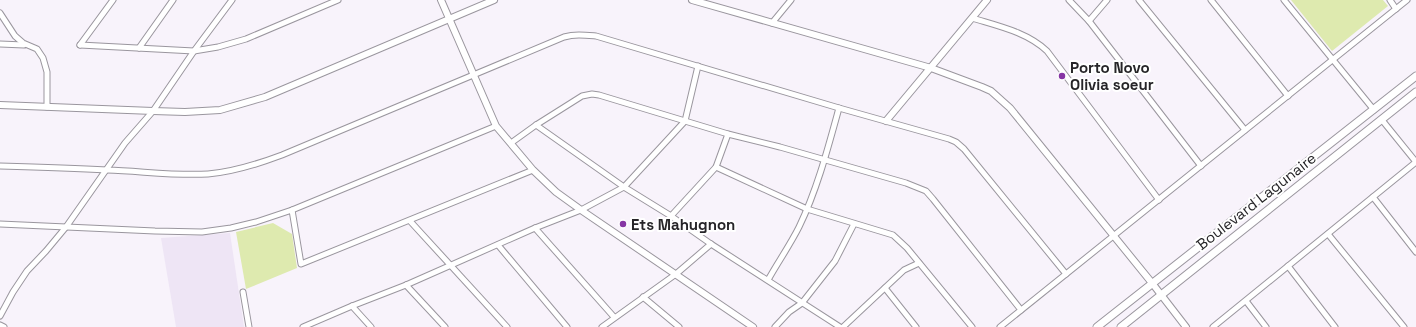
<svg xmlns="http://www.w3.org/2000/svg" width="1416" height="327" font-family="'Space Grotesk',sans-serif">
  <rect width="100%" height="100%" fill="#f8f3fb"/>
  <!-- built -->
  <polygon fill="#eee5f5" points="230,233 244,327 176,327 161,238"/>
  <!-- green -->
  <g fill="#deeaaf">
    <polygon points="1291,0 1383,0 1388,6 1332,51"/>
    <polygon points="273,223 292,234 297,268 246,289 236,232"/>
  </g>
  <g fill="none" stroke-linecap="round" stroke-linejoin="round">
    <!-- minor casing -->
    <g stroke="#9a969e" stroke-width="7">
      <g id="minor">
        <polyline points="1069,0 1089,21 1201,166"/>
        <polyline points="1139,0 1245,130"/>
        <polyline points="1211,0 1288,96"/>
        <polyline points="1284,0 1374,110"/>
        <polyline points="1390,0 1396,9"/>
        <polyline points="0,13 15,36 23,43 37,49 43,58 47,72 47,107"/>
        <path d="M972 18C998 26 1027 32 1047 51L1159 200"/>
        <polyline points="1089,21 1107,0"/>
        <polyline points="772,23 791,0"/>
        <polyline points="0,44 24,45"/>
        <polyline points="80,45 194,51 218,47 246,39 338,0"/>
        <polyline points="80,45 113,0"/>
        <polyline points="139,48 173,0"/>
        <polyline points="1382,120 1416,162"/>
        <polyline points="536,125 624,187 671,216 711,244 840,327"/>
        <polyline points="511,143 536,125 582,96 592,94 599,95 728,134 780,147 906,183 926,191 933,199 1021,310"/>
        <path d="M0 166C36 167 71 168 107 170 141 171 174 176 208 174 233 172 258 164 282 155L564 37C575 34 584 35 596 36L839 108 949 139 956 142 964 149 1066 274"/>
        <polyline points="716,167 807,209 893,235 907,248 972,327"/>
        <polyline points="1373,197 1416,252"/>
        <polyline points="292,210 301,264 533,170"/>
        <polyline points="671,216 716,167 728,134"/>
        <polyline points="410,221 507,327"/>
        <polyline points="0,224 155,231 202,232 231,228 256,222 292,210 496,126"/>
        <polyline points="535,228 614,317"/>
        <polyline points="1328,234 1404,327"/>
        <polyline points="498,245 567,327"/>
        <polyline points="1288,266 1335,327"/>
        <path d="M768 280C778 262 790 245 799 227 817 190 828 148 839 108"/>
        <polyline points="406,285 445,327"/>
        <polyline points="885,288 916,327"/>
        <polyline points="243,292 249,327"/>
        <polyline points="643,297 679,327"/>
        <polyline points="1246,301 1266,327"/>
        <polyline points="352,306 371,327"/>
        <polyline points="0,316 13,292 27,271 46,251 66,227 125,143 153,111 194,51 232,0"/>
        <polyline points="0,325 4,327"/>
        <polyline points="303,327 352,306 406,285 535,228 581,210 624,187 685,121 698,66"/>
        <polyline points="602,327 676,274 711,244"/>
        <polyline points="775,327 789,312 802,303 835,261 854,224"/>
        <polyline points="843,327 904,270 919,263"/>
        <polyline points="1000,327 1407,0"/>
        <polyline points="1213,327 1416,162"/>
      </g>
    </g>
    <!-- tertiary casing -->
    <g stroke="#9a969e" stroke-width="8">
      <g id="tertiary">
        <polyline points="441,0 496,126 533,170 556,192 581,210 753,327"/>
        <polyline points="692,0 931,68 982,87 991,91 1010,108 1152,283 1186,327"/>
        <polyline points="0,105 153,111 185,112 220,110 265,97 494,0"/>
        <polyline points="886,121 987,0"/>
      </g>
    </g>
    <!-- secondary casing -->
    <g stroke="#9a969e" stroke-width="9">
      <g id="secondary">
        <polyline points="1097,327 1416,76"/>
        <polyline points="1121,327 1416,92"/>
      </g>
    </g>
    <!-- minor -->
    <use href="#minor" stroke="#fff" stroke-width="5"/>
    <!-- tertiary -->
    <use href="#tertiary" stroke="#fff" stroke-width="6"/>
    <!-- secondary -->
    <use href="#secondary" stroke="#fff" stroke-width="7"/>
  </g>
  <!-- markers -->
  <g fill="#8635a4" stroke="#fff" stroke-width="1.5">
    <circle cx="1062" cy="76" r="4"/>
    <circle cx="623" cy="224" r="4"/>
  </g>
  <g text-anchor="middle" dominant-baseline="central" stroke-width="4" stroke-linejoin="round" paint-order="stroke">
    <!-- poi labels -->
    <g font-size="15" font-weight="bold" fill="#262528" stroke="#fff" text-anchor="start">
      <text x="1070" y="67">Porto Novo<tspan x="1070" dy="17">Olivia soeur</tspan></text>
      <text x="631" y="224">Ets Mahugnon</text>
    </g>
    <!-- street labels -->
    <g font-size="15" fill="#262528" stroke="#fff">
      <text transform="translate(1256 201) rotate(-38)">Boulevard Lagunaire</text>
    </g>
  </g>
</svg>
